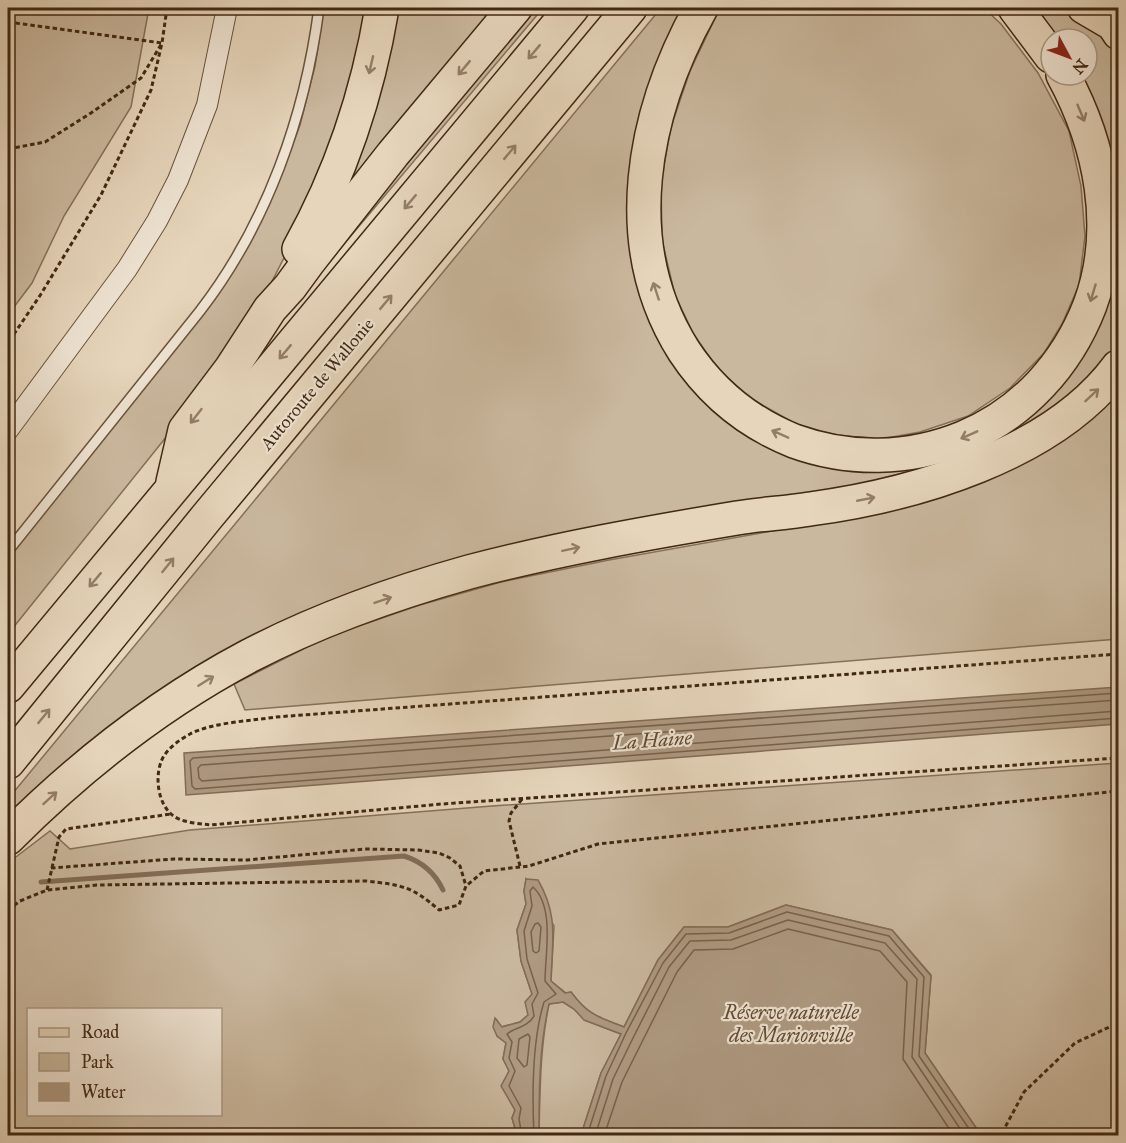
<svg xmlns="http://www.w3.org/2000/svg" width="1126" height="1143" font-family="'IM FELL Great Primer',serif">
  <rect width="100%" height="100%" fill="#e6d5bb"/>
  <filter id="stains"><feTurbulence type="fractalNoise" baseFrequency=".00333" numOctaves="4"/><feColorMatrix values="0 0 0 0 .2 0 0 0 0 .09 0 0 0 0 .02 0 0 0 .5 -.17"/></filter>
  <radialGradient id="worn" r=".72"><stop offset=".6" stop-color="#630" stop-opacity="0"/><stop offset="1" stop-color="#630" stop-opacity=".3"/></radialGradient>
  <!-- green -->
  <g fill="#cab89e" stroke="#867058" stroke-width="1.5" fill-rule="evenodd">
    <polygon points="8,8 149,8 131,107 64,216 32,283 8,315"/>
    <polygon points="324,8 367,8 354,81 303,221 270,285 171,431 8,634 8,557 204,311 244,250 274,193 300,125 315,66"/>
    <polygon points="394,8 494,8 350,181"/>
    <polygon points="528,8 543,8 285,314"/>
    <polygon points="661,8 689,8 651,99 646,292 767,438 976,442 1102,296 1074,75 1087,75 1087,39 1053,39 1030,8 1067,8 1097,25 1118,51 1118,347 1098,373 1051,412 972,453 896,477 319,611 8,823 8,799"/>
    <polygon points="720,8 984,8 1001,24 1038,73 1069,131 1081,186 1085,236 1079,285 1062,324 1044,353 1010,388 968,416 920,432 881,439 836,435 796,424 750,398 718,369 694,335 675,295 662,240 661,182 671,127 690,71"/>
    <polygon points="1118,393 1118,639 245,710 234,684 327,637 420,605 501,582 609,560 873,513 1015,466 1078,429"/>
    <path d="M1118 763V1135H981L925 1053 931 975 892 930 786 905 728 927H684L658 960 624 1027C598 1017 588 1015 571 992L566 993 551 981 554 926 526 879 524 891 526 904 517 930 521 961 532 994 528 1015 520 1022 501 1027 496 1019 497 1036 506 1043 503 1059 509 1071 502 1086 515 1110 512 1118 517 1135 8 1136V863L50 831 70 849 190 830 492 806ZM28 1010H220V1114H28Z"/>
    <path d="M563 1002 574 1009 585 1020 621 1034 601 1073 581 1135 539 1136C540 1091 540 1048 549 1004Z"/>
  </g>
  <!-- water -->
  <g fill="#ae9a82" stroke="#826c56" stroke-width="1.5">
    <polygon points="1118,687 1118,724 186,795 184,753"/>
    <path d="M526 879 538 880C559 916 552 941 551 981L565 993 571 992C588 1015 598 1017 624 1027L658 960 684 927H728L786 905 892 930 931 976 925 1053 981 1135H581L601 1073 621 1034 584 1020 574 1009 563 1002 549 1004C539 1047 539 1092 539 1135H517L512 1118 515 1110 501 1086 509 1071 503 1059 506 1043 497 1036 493 1027 495 1018 502 1027 520 1022 528 1015 525 1002 532 994 521 961 517 930 526 904 524 891Z"/>
  </g>
  <g fill="none" stroke-linecap="round" stroke-linejoin="round">
    <!-- shore -->
    <g stroke="#78614a" stroke-width="1.5">
      <polyline points="1118,693 193,758 190,761 192,786 195,789 1118,718"/>
      <polyline points="1118,700 201,765 198,768 199,778 202,781 1118,711"/>
      <polygon points="538,923 541,927 539,951 536,953 533,951 531,932 535,924"/>
      <polygon points="528,1034 530,1037 527,1065 524,1067 517,1058 519,1039"/>
      <path d="M522 1136 519 1119 521 1108 509 1086 515 1071 509 1058 512 1042 507 1034C515 1027 527 1028 534 1016L532 1004 538 993 527 959 524 931 532 906 530 891 533 887C555 907 545 955 545 981L556 994 544 1002C532 1041 532 1094 534 1136"/>
      <polyline points="587,1136 606,1076 626,1033 663,963 686,934 729,933 787,912 889,936 924,977 919,1056 974,1136"/>
      <polyline points="595,1136 613,1079 634,1036 669,967 690,941 731,940 788,920 885,943 917,979 912,1057 965,1136"/>
      <polyline points="604,1136 622,1082 677,972 694,950 733,949 788,929 880,951 907,982 903,1059 954,1136"/>
    </g>
    <!-- stream -->
    <path stroke="#826c56" stroke-width="5" d="M41 882 404 856C423 862 435 873 443 890"/>
    <!-- lane casing -->
    <g stroke="#6a533d" stroke-width="12">
      <path id="lane" d="M8 551 200 311C267 224 305 116 319 8"/>
    </g>
    <!-- street casing -->
    <g stroke="#6a533d" stroke-width="22">
      <polyline id="street" points="8,430 127,269 157,221 178,180 207,105 227,8"/>
    </g>
    <!-- primary casing -->
    <g stroke="#412813" stroke-width="33">
      <polyline id="primary" points="1083,8 1112,25 1118,34"/>
    </g>
    <!-- highway casing -->
    <g stroke="#412813" stroke-width="36">
      <g id="highway">
        <path d="M701 8C643 112 616 244 684 351 711 392 749 423 794 441 849 461 909 460 963 438 1022 414 1067 365 1090 305 1118 229 1101 145 1063 75"/>
        <polyline points="1015,8 1051,56"/>
        <path d="M299 249C341 174 368 92 382 8"/>
        <polyline points="173,482 185,430 231,369 270,309 290,287 309,261 393,154 515,8"/>
        <polyline points="8,686 572,8"/>
        <polyline points="8,762 206,518 630,8"/>
        <path d="M8 838C79 767 160 703 249 656 318 620 394 593 469 572 557 549 647 533 737 518 761 514 786 513 810 509 914 495 1053 455 1118 367"/>
      </g>
    </g>
    <!-- path -->
    <g stroke="#412813" stroke-width="3" stroke-dasharray="4.5 3" stroke-linecap="butt">
      <polyline points="8,22 162,43 151,90 101,195 41,294 8,343"/>
      <polyline points="8,33 12,8"/>
      <polyline points="8,149 45,142 91,113 141,78 162,43 167,8"/>
      <path d="M1118 654 276 717C251 721 213 722 190 734 179 740 165 750 161 762 155 778 158 802 171 814 181 823 197 823 210 825L442 804 1118 758"/>
      <polyline points="520,866 509,821 511,813 523,798"/>
      <polyline points="51,868 174,859 247,860 365,849 418,850 439,853 450,858 460,866 466,886"/>
      <polyline points="47,890 59,837 66,829 171,814"/>
      <path d="M8 910 20 901 47 890 97 885 366 881C401 885 412 886 439 910L459 905 466 886 484 871 529 866 598 844 1118 791"/>
      <polyline points="1002,1133 1024,1092 1075,1043 1118,1023"/>
    </g>
    <!-- lane -->
    <use href="#lane" stroke="#efe4d3" stroke-width="9"/>
    <!-- street -->
    <use href="#street" stroke="#efe4d3" stroke-width="20"/>
    <!-- primary -->
    <use href="#primary" stroke="#e6d5bb" stroke-width="30"/>
    <!-- highway -->
    <use href="#highway" stroke="#e6d5bb" stroke-width="33"/>
  </g>
  <!-- one-way arrows -->
  <defs><path id="oneway-shaft" d="M-6 0H5M1.5-3L5.5 0L1.5 3" fill="none" stroke-width="1.6" stroke-linecap="round" stroke-linejoin="round" transform="scale(1.5)"/></defs>
  <g stroke="#947e67">
    <use href="#oneway-shaft" transform="translate(534 52) rotate(130)"/>
    <use href="#oneway-shaft" transform="translate(371 65) rotate(103)"/>
    <use href="#oneway-shaft" transform="translate(464 68) rotate(130)"/>
    <use href="#oneway-shaft" transform="translate(1081 113) rotate(67)"/>
    <use href="#oneway-shaft" transform="translate(510 152) rotate(-50)"/>
    <use href="#oneway-shaft" transform="translate(410 202) rotate(130)"/>
    <use href="#oneway-shaft" transform="translate(656 291) rotate(-108)"/>
    <use href="#oneway-shaft" transform="translate(1093 293) rotate(107)"/>
    <use href="#oneway-shaft" transform="translate(386 302) rotate(-50)"/>
    <use href="#oneway-shaft" transform="translate(285 352) rotate(130)"/>
    <use href="#oneway-shaft" transform="translate(1092 395) rotate(-43)"/>
    <use href="#oneway-shaft" transform="translate(196 416) rotate(128)"/>
    <use href="#oneway-shaft" transform="translate(780 434) rotate(-156)"/>
    <use href="#oneway-shaft" transform="translate(969 435) rotate(156)"/>
    <use href="#oneway-shaft" transform="translate(866 499) rotate(-11)"/>
    <use href="#oneway-shaft" transform="translate(571 549) rotate(-12)"/>
    <use href="#oneway-shaft" transform="translate(168 565) rotate(-51)"/>
    <use href="#oneway-shaft" transform="translate(95 580) rotate(130)"/>
    <use href="#oneway-shaft" transform="translate(383 600) rotate(-19)"/>
    <use href="#oneway-shaft" transform="translate(206 681) rotate(-32)"/>
    <use href="#oneway-shaft" transform="translate(44 716) rotate(-51)"/>
    <use href="#oneway-shaft" transform="translate(50 798) rotate(-42)"/>
  </g>
  <g text-anchor="middle" dominant-baseline="central" stroke-width="4.5" stroke-linejoin="round" paint-order="stroke">
    <!-- street labels -->
    <g font-size="18" fill="#412813" stroke="#efe4d3">
      <text transform="translate(317 384) rotate(-50)">Autoroute de Wallonie</text>
    </g>
    <!-- water labels -->
    <g font-size="20" font-style="italic" fill="#624a34" stroke="#efe4d3">
      <text transform="translate(652 740) rotate(-4)">La Haine</text>
      <text x="791" y="1012">Réserve naturelle<tspan x="791" dy="23">des Marionville</tspan></text>
    </g>
  </g>
  <!-- margin -->
  <rect width="1126" height="1143" fill="none" stroke="#e6d5bb" stroke-width="30"/>
  <rect x="9" y="9" width="1108" height="1125" fill="none" stroke="#412813" stroke-width="3"/>
  <rect x="15" y="15" width="1096" height="1113" fill="none" stroke="#412813" stroke-width="1.5"/>
  <!-- legend -->
  <rect x="27" y="1008" width="195" height="108" fill="#efe4d3" stroke="#a99986" stroke-width="1.5"/>
  <rect x="39" y="1028" width="30" height="9" fill="#e6d5bb" stroke="#a99986" stroke-width="1.5"/>
  <text x="81" y="1038" font-size="18" fill="#412813">Road</text>
  <rect x="39" y="1053" width="30" height="18" fill="#cab89e" stroke="#a99986" stroke-width="1.5"/>
  <text x="81" y="1068" font-size="18" fill="#412813">Park</text>
  <rect x="39" y="1083" width="30" height="18" fill="#ae9a82" stroke="#a99986" stroke-width="1.5"/>
  <text x="81" y="1098" font-size="18" fill="#412813">Water</text>
  <!-- north arrow -->
  <g transform="translate(1069 57) rotate(131)"><circle r="28" fill="#efe4d3" stroke="#a99986" stroke-width="1.5"/>
  <path d="M0-4.5L10 22L0 15L-10 22Z" fill="#8f2418"/>
  <text y="-9" font-size="16" font-weight="bold" text-anchor="middle" fill="#412813">N</text>
  </g>
  <rect width="100%" height="100%" filter="url(#stains)"/>
  <rect width="100%" height="100%" fill="url(#worn)"/>
</svg>
